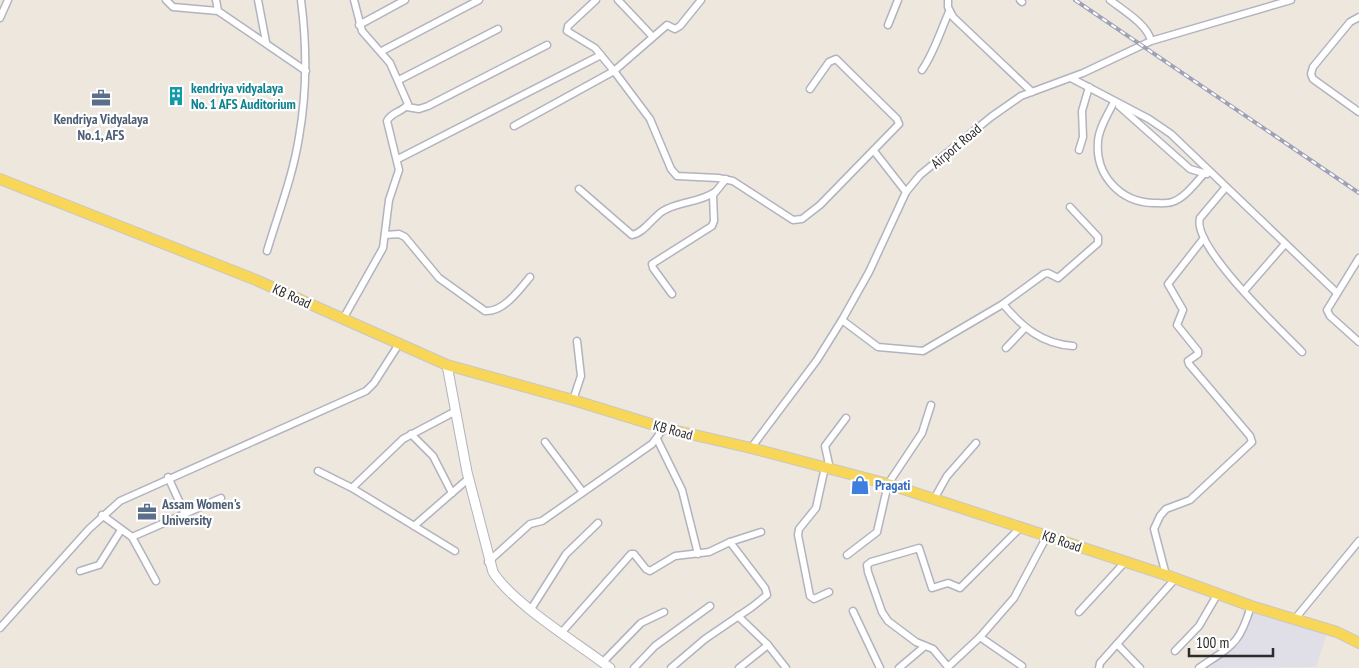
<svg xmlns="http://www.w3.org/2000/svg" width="1359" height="668" font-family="'PT Sans Narrow',sans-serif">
  <rect width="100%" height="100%" fill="#eee7dd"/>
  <!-- industrial -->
  <polygon fill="#e0dee6" points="1244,608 1327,634 1316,667 1206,668 1205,666 1240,644"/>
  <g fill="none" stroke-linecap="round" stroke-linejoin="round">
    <!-- minor casing -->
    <g stroke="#b1b3c0" stroke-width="9">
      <g id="minor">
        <polyline points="166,0 173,7 218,11 306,71"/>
        <polyline points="216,0 218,11"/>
        <polyline points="258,0 266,42"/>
        <polyline points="596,0 568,26 567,31 595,48 614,71 650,119 671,169 677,176 718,178 733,181 793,220 802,219 820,205 899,124 897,119 836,59 829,62 810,89"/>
        <polyline points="618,0 652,36"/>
        <polyline points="948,0 948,7 953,17 1032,92"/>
        <polyline points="1020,0 1022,2"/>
        <path d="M1110 0C1123 10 1148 25 1151 41"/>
        <polyline points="1359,17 1350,22 1313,67 1311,74 1313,79 1359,112"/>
        <polyline points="0,18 8,0"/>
        <polyline points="359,25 405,0"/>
        <polyline points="888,25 898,0"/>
        <polyline points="382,51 479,0"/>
        <path d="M922 70C934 53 940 32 949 12"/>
        <polyline points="1071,78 1149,119 1171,134 1337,293"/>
        <polyline points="399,80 498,29"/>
        <path d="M1114 102C1108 114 1099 128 1098 141 1095 175 1120 202 1153 203 1159 203 1166 204 1172 202 1185 198 1195 183 1204 174"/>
        <polyline points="1119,106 1190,169 1207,174"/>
        <polyline points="407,107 419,109 428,106 547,45"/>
        <polyline points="514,126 614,71 667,25 675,29 680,26 701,0"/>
        <polyline points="1079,150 1083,137 1082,111 1089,87"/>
        <polyline points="874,151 906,192"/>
        <polyline points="398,159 601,55"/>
        <path d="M1226 187 1200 218C1191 246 1282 331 1302 352"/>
        <path d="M579 189 632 235C644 233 652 218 663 211 679 201 699 203 715 192"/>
        <path d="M385 235 399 234 405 237 439 278 485 311C504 312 519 290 530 277"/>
        <path d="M267 251C278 214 293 176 299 137 307 92 307 46 301 0"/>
        <polyline points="1359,258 1327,310 1330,316 1359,342"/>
        <polyline points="1244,291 1285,244"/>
        <polyline points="672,294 653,268 652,264 712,226 714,221 713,195 726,179"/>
        <path d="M1003 304C1022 327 1042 344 1073 346"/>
        <path d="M343 319 383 248 389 200 399 170 387 121C391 112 403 112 408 104L390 63 362 31 354 0"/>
        <polyline points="842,320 878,347 923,351 1003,304 1044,274 1048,273 1058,278 1098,243 1098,237 1070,207"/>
        <polyline points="1006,348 1025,328"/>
        <polyline points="573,400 581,376 577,341"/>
        <polyline points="411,434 433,456 452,493"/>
        <polyline points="657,439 682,490 698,554"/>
        <polyline points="545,442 582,491"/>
        <polyline points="751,448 817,360 842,320 869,272 906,192 920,175 991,117 1021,96 1083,73 1151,41 1291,0"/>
        <polyline points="825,467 816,508 799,529 798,535 810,596 814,599 829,592"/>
        <polyline points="830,469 825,446 846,418"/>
        <polyline points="318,471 352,488 455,551"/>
        <polyline points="168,477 185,514"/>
        <polyline points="352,488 403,439 454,412"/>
        <polyline points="934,499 947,476 976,443"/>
        <polyline points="102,515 132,537 221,498"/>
        <polyline points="414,526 468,479"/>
        <polyline points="1021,527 960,588 948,583 932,588 919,548 871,562 867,565 868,572 882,612 888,621 916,642 933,649 948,667 980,637 1014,598 1047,536"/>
        <polyline points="132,537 156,581"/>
        <polyline points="847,555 877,532 888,484 922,433 931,405"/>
        <polyline points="488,562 530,524 542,521 652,444 664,428"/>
        <polyline points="80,571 99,565 121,530"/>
        <polyline points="1166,575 1154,529 1160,516 1166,509 1190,500 1252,442 1250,436 1189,364 1188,361 1198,354 1198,351 1177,325 1183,310 1168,284 1204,238"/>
        <polyline points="531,609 566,554 598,523"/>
        <polyline points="853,611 880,668"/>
        <polyline points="1079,612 1125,562"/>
        <polyline points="738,616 768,645 786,668"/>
        <polyline points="1294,620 1359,541"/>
        <polyline points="0,628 89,529 120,501 366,391 374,383 399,344"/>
        <polyline points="562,632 631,554 634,554 646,569 650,571 675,556 709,552 730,542 761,532"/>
        <polyline points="980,637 1022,666"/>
        <polyline points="1117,644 1140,668"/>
        <polyline points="1175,651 1199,626 1217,595"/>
        <polyline points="603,662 641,623 664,612"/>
        <polyline points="634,668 655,646 710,606"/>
        <polyline points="671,668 705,639 752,607 767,595 765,588 730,542"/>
        <polyline points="739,668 768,645"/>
        <polyline points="899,668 925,646"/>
        <polyline points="1099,668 1100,663 1175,579"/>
        <path d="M1199 668C1231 646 1239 646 1251 606"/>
      </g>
    </g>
    <!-- secondary casing -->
    <g stroke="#b1b3c0" stroke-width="11">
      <path id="secondary" d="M447 365 467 472 493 572C512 603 579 644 610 668"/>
    </g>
    <!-- primary casing -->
    <g stroke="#c8c8c8" stroke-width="12">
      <polyline id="primary" points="0,179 256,280 447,365 573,400 664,428 751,448 888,484 1166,575 1251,606 1337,632 1359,643"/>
    </g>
    <!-- minor -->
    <use href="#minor" stroke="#fff" stroke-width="6"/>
    <!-- secondary -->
    <use href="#secondary" stroke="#fff" stroke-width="9"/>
    <!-- primary -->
    <use href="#primary" stroke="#f8d658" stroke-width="10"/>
    <!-- rail casing -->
    <g stroke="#9fa2b7" stroke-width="4">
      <polyline id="rail" points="1075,0 1359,193"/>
    </g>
    <!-- rail -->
    <use href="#rail" stroke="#fff" stroke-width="2" stroke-dasharray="5.5" stroke-linecap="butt"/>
  </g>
  <!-- icons -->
  <defs>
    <g id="building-bare" transform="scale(1.5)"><path d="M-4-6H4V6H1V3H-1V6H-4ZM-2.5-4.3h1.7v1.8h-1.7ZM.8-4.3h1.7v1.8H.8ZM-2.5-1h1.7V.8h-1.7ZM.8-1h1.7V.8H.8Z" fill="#0f9aa8" stroke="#fff" stroke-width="2.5" paint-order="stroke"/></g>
    <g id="office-bare" transform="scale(1.5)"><path d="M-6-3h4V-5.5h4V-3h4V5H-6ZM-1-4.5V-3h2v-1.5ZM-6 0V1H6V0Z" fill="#5c6f8a" stroke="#fff" stroke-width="2.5" paint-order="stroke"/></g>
    <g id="shop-bare" transform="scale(1.5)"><path d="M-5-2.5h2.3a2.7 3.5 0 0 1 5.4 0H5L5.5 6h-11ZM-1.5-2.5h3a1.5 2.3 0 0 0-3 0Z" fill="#3f7fe0" stroke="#fff" stroke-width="2.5" paint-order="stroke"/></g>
  </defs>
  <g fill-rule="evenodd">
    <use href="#building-bare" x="176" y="96"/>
    <use href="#office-bare" x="101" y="98"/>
    <use href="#shop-bare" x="860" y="485"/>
    <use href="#office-bare" x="147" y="512"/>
  </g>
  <g text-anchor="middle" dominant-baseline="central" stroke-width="4.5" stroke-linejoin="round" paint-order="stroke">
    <!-- culture labels -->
    <g font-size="14" font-weight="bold" fill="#0d838f" stroke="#fff" text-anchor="start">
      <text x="191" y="88">kendriya vidyalaya<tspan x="191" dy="16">No. 1 AFS Auditorium</tspan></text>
    </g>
    <!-- service labels -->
    <g font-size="14" font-weight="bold" fill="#4e5e75" stroke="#fff">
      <text x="101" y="119">Kendriya Vidyalaya<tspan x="101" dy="16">No.1, AFS</tspan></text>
      <text x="162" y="504" text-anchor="start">Assam Women's<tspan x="162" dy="16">University</tspan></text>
    </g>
    <!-- street labels -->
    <g font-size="14" fill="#2c2c2c" stroke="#fff">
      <text transform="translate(956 146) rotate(-40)">Airport Road</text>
      <text transform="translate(292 296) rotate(24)">KB Road</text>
      <text transform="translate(673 430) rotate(15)">KB Road</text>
      <text transform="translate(1062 541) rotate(19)">KB Road</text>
    </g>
    <!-- shop labels -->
    <g font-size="14" font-weight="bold" fill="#366cbe" stroke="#fff" text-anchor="start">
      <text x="875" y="485">Pragati</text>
    </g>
  </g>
  <!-- scale -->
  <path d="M1189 648v8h84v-8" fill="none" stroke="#2c2c2c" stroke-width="2.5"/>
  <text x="1196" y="648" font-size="15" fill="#2c2c2c" stroke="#ffffff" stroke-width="4" paint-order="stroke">100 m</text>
</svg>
